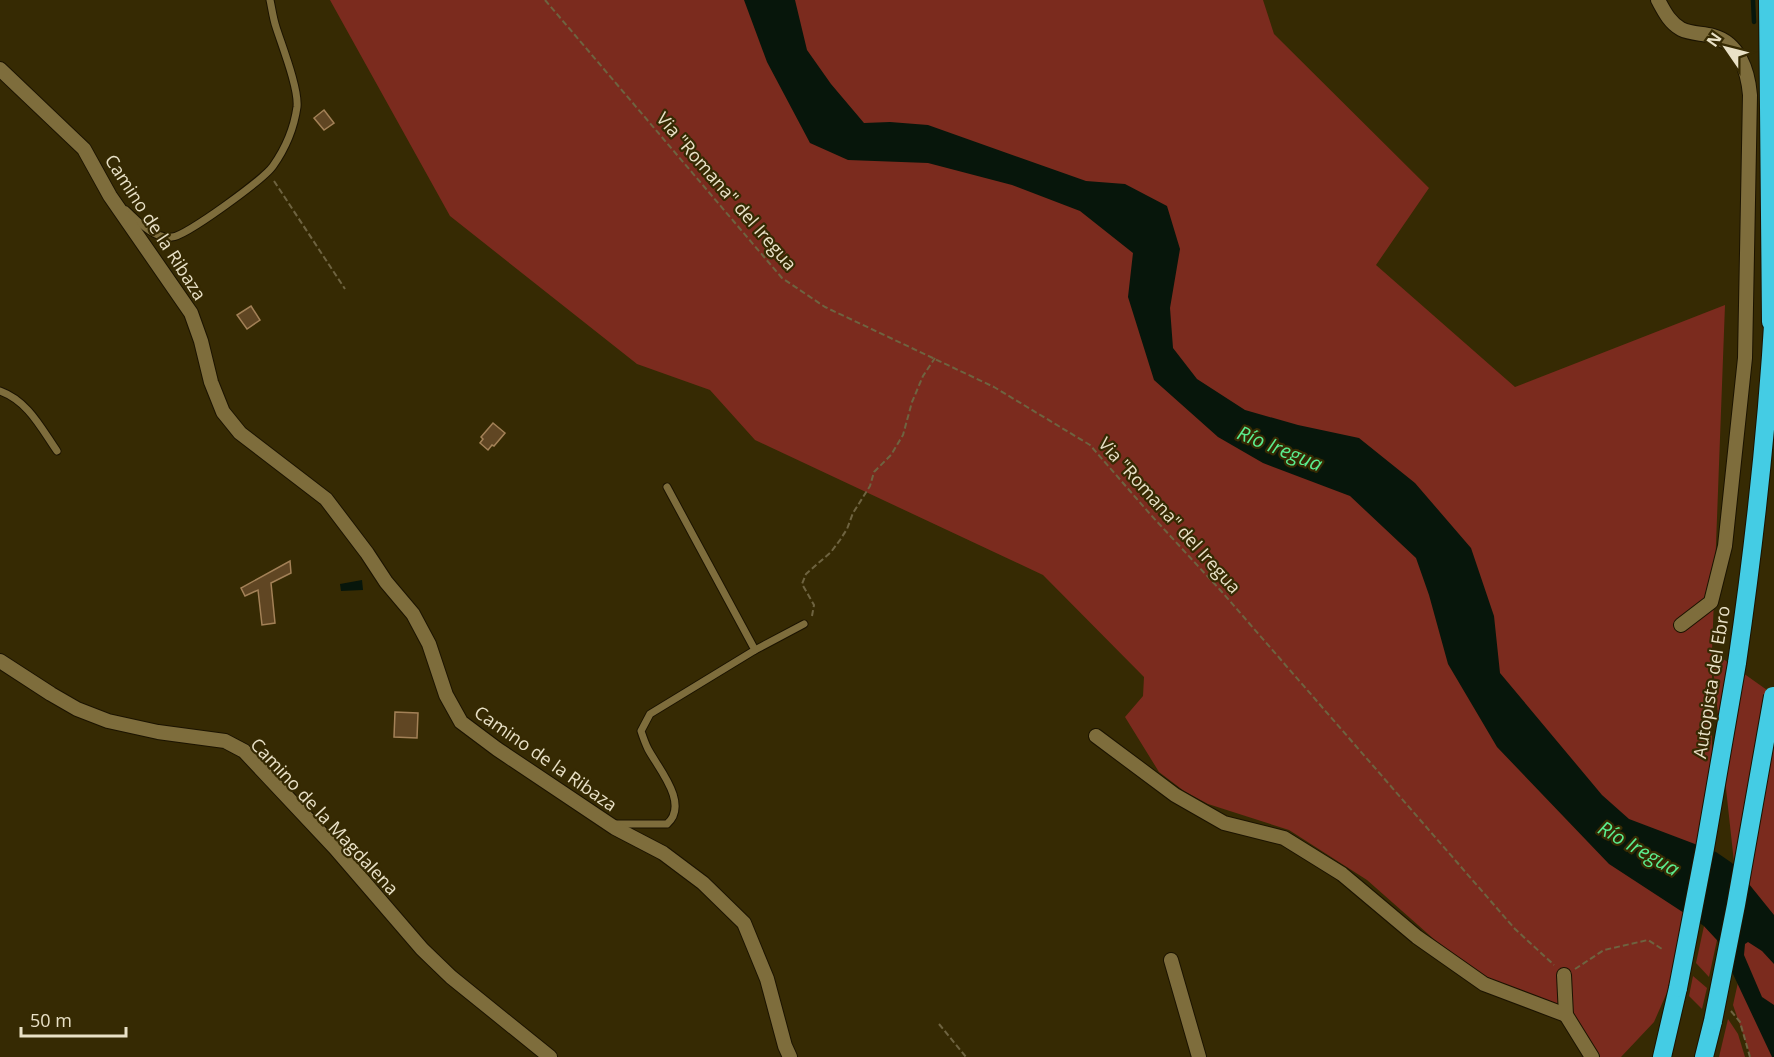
<svg xmlns="http://www.w3.org/2000/svg" width="1774" height="1057" font-family="'Open Sans',sans-serif">
  <rect width="100%" height="100%" fill="#362a03"/>
  <!-- green -->
  <g fill="#7b2b1e">
    <polygon points="330,0 1263,0 1274,34 1429,188 1376,265 1515,387 1725,305 1712,651 1774,695 1774,1057 1751,1057 1733,1005 1744,955 1712,659 1712,890 1654,1022 1621,1057 1593,1057 1574,1020 1483,975 1436,941 1367,880 1289,830 1208,804 1184,791 1159,772 1125,717 1143,696 1144,677 1043,575 755,440 710,390 637,364 450,216"/>
    <polygon points="1704,926 1717,940 1709,977 1696,963"/>
    <polygon points="1693,976 1707,988 1702,1009 1689,996"/>
    <polygon points="1728,1019 1738,1034 1745,1057 1719,1057"/>
  </g>
  <!-- water -->
  <g fill="#07160b">
    <polygon points="744,0 795,0 807,50 831,84 864,123 890,122 928,125 1086,181 1125,184 1167,206 1180,249 1170,308 1173,348 1197,379 1245,410 1298,425 1359,438 1415,483 1471,548 1494,616 1500,673 1602,795 1629,819 1716,852 1732,863 1774,915 1774,964 1762,951 1748,942 1745,944 1744,955 1762,997 1774,1005 1774,1057 1772,1057 1717,940 1704,926 1609,864 1497,747 1448,664 1429,595 1416,558 1350,496 1263,463 1218,437 1154,380 1128,297 1133,253 1080,211 1012,185 928,163 848,160 810,143 767,62"/>
    <polygon points="362,580 363,590 341,591 340,584"/>
  </g>
  <g fill="none" stroke-linecap="round" stroke-linejoin="round">
    <!-- stream -->
    <polyline stroke="#07160b" stroke-width="4.5" points="1753,0 1754,22"/>
  </g>
  <!-- building -->
  <g fill="#604623" stroke="#a38157" stroke-width="1.5">
    <polygon points="324,110 334,123 324,130 314,118"/>
    <polygon points="251,306 260,320 247,329 237,315"/>
    <polygon points="493,423 505,433 494,446 492,445 488,450 480,443 483,439 481,437"/>
    <polygon points="290,561 291,573 271,583 275,623 262,625 258,590 245,596 241,588"/>
    <polygon points="395,712 418,713 417,738 394,737"/>
  </g>
  <g fill="none" stroke-linecap="round" stroke-linejoin="round">
    <!-- service casing -->
    <g stroke="#1b1300" stroke-width="9">
      <g id="service">
        <path d="M126 210C138 221 153 239 172 237 185 237 264 179 273 166 285 149 294 128 297 107 299 89 282 46 276 27 273 18 272 9 270 0"/>
        <path d="M0 391C28 401 41 428 57 451"/>
        <polyline points="755,650 804,624"/>
        <path d="M614 824H667C690 804 658 768 648 749 645 743 643 737 641 731L650 714 755 650 667 487"/>
      </g>
    </g>
    <!-- minor casing -->
    <g stroke="#1b1300" stroke-width="16">
      <g id="minor">
        <path d="M1658 0C1664 11 1669 22 1681 29 1691 34 1702 33 1713 36 1739 43 1748 71 1750 95L1745 358 1725 546 1711 602 1681 625"/>
        <polyline points="0,69 84,149 110,196 191,313 201,341 211,382 223,412 240,433 326,499 367,553 386,582 413,614 429,644 446,695 461,722 497,749 615,828 663,853 703,883 744,923 767,979 785,1046 790,1057"/>
        <polyline points="0,661 51,694 77,709 108,721 158,732 225,741 244,751 335,848 422,949 451,977 550,1057"/>
        <polyline points="1096,736 1175,795 1224,823 1284,838 1342,874 1417,937 1484,984 1566,1015"/>
        <polyline points="1171,960 1199,1057"/>
        <polyline points="1564,975 1566,1015 1592,1057"/>
      </g>
    </g>
    <!-- motorway casing -->
    <g stroke="#1b1300" stroke-width="20">
      <g id="motorway">
        <polyline points="1768,0 1771,322"/>
        <path d="M1737 663C1754 546 1767 429 1774 310"/>
        <polyline points="1662,1057 1678,988"/>
        <polyline points="1704,1057 1713,1021"/>
      </g>
    </g>
    <!-- path -->
    <g stroke="#6e6340" stroke-width="2" stroke-dasharray="6 3" stroke-linecap="butt">
      <polyline points="545,0 782,278 825,307 994,387 1090,445 1150,514 1222,592 1515,929 1554,965"/>
      <polyline points="274,181 345,289"/>
      <polyline points="812,616 814,605 802,584 806,574 831,552 840,540 847,529 853,513 870,486 874,472 891,455 903,435 912,402 923,376 935,358"/>
      <polyline points="1575,969 1604,950 1648,940 1662,949"/>
      <polyline points="1731,1011 1740,1022 1750,1057"/>
      <polyline points="939,1024 966,1057"/>
    </g>
    <!-- service -->
    <use href="#service" stroke="#7e6d3c" stroke-width="7"/>
    <!-- minor -->
    <use href="#minor" stroke="#7e6d3c" stroke-width="14"/>
    <!-- motorway -->
    <use href="#motorway" stroke="#44cce4" stroke-width="18"/>
    <!-- motorway-bridge casing -->
    <g stroke="#1b1300" stroke-width="20" stroke-linecap="butt">
      <g id="motorway-bridge">
        <polyline points="1678,988 1705,848 1737,663"/>
        <polyline points="1713,1021 1736,905 1773,696"/>
      </g>
    </g>
    <!-- motorway-bridge -->
    <use href="#motorway-bridge" stroke="#44cce4" stroke-width="18"/>
  </g>
  <g text-anchor="middle" dominant-baseline="central" stroke-width="4.5" stroke-linejoin="round" paint-order="stroke">
    <!-- street labels -->
    <g font-size="18" fill="#e9e1c7" stroke="#362a03">
      <text transform="translate(727 191) rotate(49)">Via "Romana" del Iregua</text>
      <text transform="translate(156 227) rotate(57)">Camino de la Ribaza</text>
      <text transform="translate(1170 515) rotate(48)">Via "Romana" del Iregua</text>
      <text transform="translate(1711 682) rotate(-81)">Autopista del Ebro</text>
      <text transform="translate(546 758) rotate(35)">Camino de la Ribaza</text>
      <text transform="translate(325 816) rotate(47)">Camino de la Magdalena</text>
    </g>
    <!-- water labels -->
    <g font-size="20" font-style="italic" fill="#5bee8f" stroke="#362a03">
      <text transform="translate(1280 448) rotate(22)">Río Iregua</text>
      <text transform="translate(1639 848) rotate(30)">Río Iregua</text>
    </g>
  </g>
  <!-- north arrow -->
  <g transform="translate(1726 48) rotate(305)" stroke="#362a03" stroke-width="4.5" paint-order="stroke">
  <path d="M0-4.5L10 22L0 15L-10 22Z" fill="#e9e1c7"/>
  <text y="-9" font-size="16" font-weight="bold" text-anchor="middle" fill="#e9e1c7">N</text>
  </g>
  <!-- scale -->
  <path d="M21 1027v9h105v-9" fill="none" stroke="#e9e1c7" stroke-width="3"/>
  <text x="30" y="1027" font-size="18" fill="#e9e1c7" stroke="#362a03" stroke-width="4.5" paint-order="stroke">50 m</text>
</svg>
